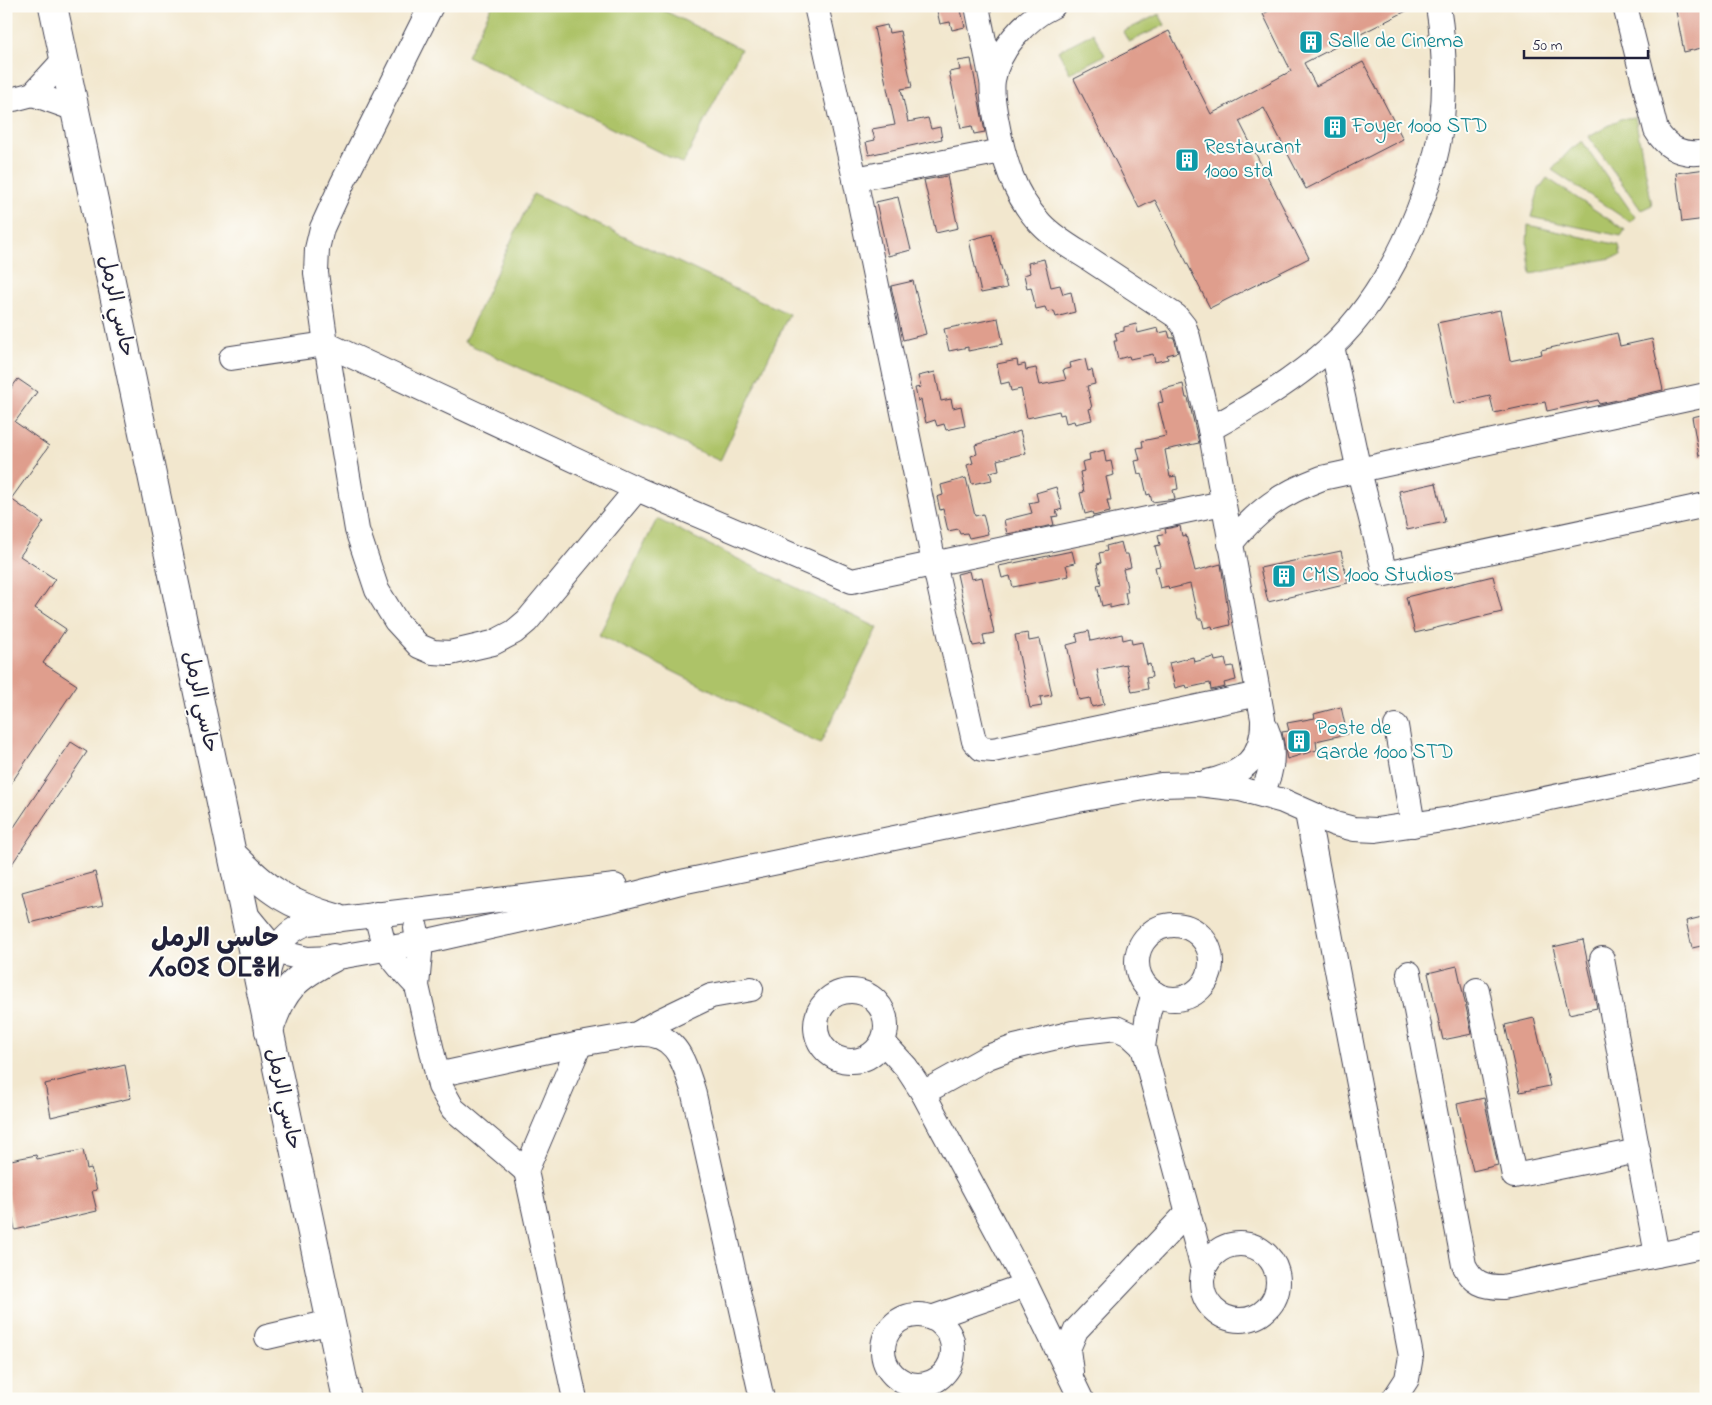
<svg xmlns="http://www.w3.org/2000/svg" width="1712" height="1405" font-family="'Indie Flower','Playpen Sans Arabic','Noto Sans Tifinagh',sans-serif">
  <rect width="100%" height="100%" fill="#fdfcf7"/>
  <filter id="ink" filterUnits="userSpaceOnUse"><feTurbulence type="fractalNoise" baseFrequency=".02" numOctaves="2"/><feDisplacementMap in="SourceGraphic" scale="10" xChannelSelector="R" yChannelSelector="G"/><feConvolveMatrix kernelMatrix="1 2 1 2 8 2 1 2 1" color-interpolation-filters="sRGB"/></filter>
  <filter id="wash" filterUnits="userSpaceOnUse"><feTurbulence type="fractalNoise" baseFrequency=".0096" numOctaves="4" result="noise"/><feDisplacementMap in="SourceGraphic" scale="20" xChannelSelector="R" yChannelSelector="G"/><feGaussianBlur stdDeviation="1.12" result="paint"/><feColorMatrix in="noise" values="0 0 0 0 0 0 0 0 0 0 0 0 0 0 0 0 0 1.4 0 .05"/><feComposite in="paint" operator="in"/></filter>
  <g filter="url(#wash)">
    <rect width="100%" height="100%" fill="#f2e7ce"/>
    <!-- green -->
    <g fill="#adc367" stroke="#687251">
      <polygon points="492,6 655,6 741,49 683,164 467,56"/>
      <polygon points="1159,14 1165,25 1129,42 1123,32"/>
      <polygon points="1093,33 1105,55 1070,73 1058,51"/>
      <polygon points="1635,117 1652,205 1641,210 1589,137 1620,119"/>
      <polygon points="1582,141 1635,217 1630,222 1552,170 1570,150"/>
      <polygon points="1547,178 1625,230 1621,236 1531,217 1539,189"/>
      <polygon points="533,194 789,314 720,461 464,342"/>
      <polygon points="1528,225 1619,245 1621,256 1531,274 1527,245"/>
      <polygon points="657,519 878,628 820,744 599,635"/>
    </g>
    <g id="blocks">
      <!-- building -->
      <g fill="#df9e8d">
        <polygon points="936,6 960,6 965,27 952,30 950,22 940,24"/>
        <polygon points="1279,6 1416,6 1304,63 1316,86 1363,62 1403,139 1306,189 1264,108 1239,121 1309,258 1210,308 1155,200 1139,208 1074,79 1169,31 1211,114 1291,71 1263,14"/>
        <polygon points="1675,6 1706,6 1706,47 1684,52"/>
        <polygon points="887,25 889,33 900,31 912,87 901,89 908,122 928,118 931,129 940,127 942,139 869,155 866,142 875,140 872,129 895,125 874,28"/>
        <polygon points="971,59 985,132 974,134 972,126 961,128 949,72 960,70 958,61"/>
        <polygon points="1706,169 1706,219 1682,222 1676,173"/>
        <polygon points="947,176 958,228 936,233 924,180"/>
        <polygon points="898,197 911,250 888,256 876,202"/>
        <polygon points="992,234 1007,288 981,293 969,240"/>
        <polygon points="1044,259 1051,287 1060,285 1063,294 1071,292 1075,312 1056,317 1054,311 1047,312 1045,307 1036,309 1031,287 1027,288 1024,275 1030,273 1028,263"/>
        <polygon points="913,281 926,334 903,340 891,286"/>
        <polygon points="1500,310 1510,361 1542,354 1541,350 1617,333 1620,346 1652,339 1663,390 1599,404 1598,400 1547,411 1545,402 1494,413 1490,396 1454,404 1437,323"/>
        <polygon points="998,318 1003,344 968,351 968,347 949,351 944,329"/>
        <polygon points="1136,324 1138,333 1158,328 1159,333 1168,331 1170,338 1174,338 1178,352 1167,355 1168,359 1155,362 1153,354 1130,359 1129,356 1118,359 1114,341 1117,341 1115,333 1124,331 1124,327"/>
        <polygon points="1085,359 1088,371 1092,370 1095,384 1087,386 1092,408 1089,409 1092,420 1075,424 1074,421 1066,423 1064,414 1060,415 1059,411 1027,418 1021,389 1011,391 1009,382 1001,384 997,364 1017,360 1018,366 1025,364 1026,370 1036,368 1040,385 1066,380 1063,370 1071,368 1070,363"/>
        <polygon points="935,372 941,401 951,399 953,408 961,406 965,426 946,430 944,424 937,426 935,420 926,423 921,400 918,401 915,388 921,387 918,376"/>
        <polygon points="18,379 37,392 15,422 49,446 11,499 44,522 20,556 55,579 35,608 66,629 43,663 77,685 6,791 6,395"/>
        <polygon points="1183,384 1186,398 1188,398 1199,443 1165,450 1170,477 1176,476 1178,489 1173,490 1175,499 1152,502 1150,494 1147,495 1142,473 1138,474 1135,461 1140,460 1137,448 1143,447 1142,441 1166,436 1158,403 1163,402 1160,390"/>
        <polygon points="1706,414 1706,455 1699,456 1692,417"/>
        <polygon points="1020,431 1026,453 997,460 999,470 990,472 992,480 972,484 967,465 973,463 971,456 977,454 975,445"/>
        <polygon points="1104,450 1106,462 1111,461 1114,475 1106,477 1111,500 1107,500 1110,512 1093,516 1092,512 1085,514 1080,493 1084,492 1080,472 1084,471 1082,462 1090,460 1089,454"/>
        <polygon points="966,478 975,516 983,514 988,534 969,538 967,533 960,534 958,529 948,531 943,509 940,510 937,497 943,495 941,485"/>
        <polygon points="1436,483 1445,522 1407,530 1399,491"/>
        <polygon points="1056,487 1062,509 1056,511 1058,516 1052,517 1054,525 1007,534 1004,520 1032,513 1029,503 1038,501 1036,493"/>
        <polygon points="1180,526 1182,536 1186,535 1195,571 1221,564 1230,625 1213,629 1212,626 1204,628 1202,619 1198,619 1190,584 1169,589 1168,586 1160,588 1155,567 1160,566 1155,546 1160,545 1158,535 1166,533 1165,529"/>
        <polygon points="1121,542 1124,554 1128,554 1131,567 1123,569 1128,592 1125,592 1127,604 1110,608 1110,604 1102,606 1097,585 1101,584 1097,564 1101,563 1099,553 1107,551 1106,546"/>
        <polygon points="1072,551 1075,563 1066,565 1069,576 1013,587 1010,576 1002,578 999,566"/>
        <polygon points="1341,551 1348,583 1268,602 1260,568"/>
        <polygon points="969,571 971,579 982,577 994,633 983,635 985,644 973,646 957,574"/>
        <polygon points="1493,576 1502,612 1415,633 1406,597"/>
        <polygon points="1089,631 1091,641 1122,634 1123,640 1131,638 1132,644 1142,642 1147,665 1150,664 1152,677 1146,678 1148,689 1132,692 1126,664 1097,670 1104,704 1092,707 1090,698 1079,700 1067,645 1078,642 1076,634"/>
        <polygon points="1028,633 1029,641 1040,639 1052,695 1040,697 1042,706 1030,708 1015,635"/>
        <polygon points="1193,657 1194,662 1214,657 1215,661 1225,659 1227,667 1233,666 1236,680 1224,683 1225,687 1211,690 1210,683 1187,688 1186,685 1175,688 1169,663"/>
        <polygon points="1341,707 1347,734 1316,741 1317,750 1287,759 1282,732 1289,731 1287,723 1315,718 1314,714"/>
        <polygon points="71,742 87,752 6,873 6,839"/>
        <polygon points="95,872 103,905 30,923 22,892"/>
        <polygon points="1706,916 1706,945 1692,948 1686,921"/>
        <polygon points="1583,940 1597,1008 1569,1014 1553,947"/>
        <polygon points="1457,966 1472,1034 1443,1040 1428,973"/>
        <polygon points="1534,1018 1550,1086 1520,1092 1505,1025"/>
        <polygon points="125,1065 131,1098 51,1117 45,1084"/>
        <polygon points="1484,1098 1498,1165 1473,1171 1457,1104"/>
        <polygon points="83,1150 87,1169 91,1168 97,1190 92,1191 97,1211 15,1230 6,1181 6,1161 36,1155 37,1159"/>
      </g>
    </g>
  </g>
  <g filter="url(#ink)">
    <use href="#blocks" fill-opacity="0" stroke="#414051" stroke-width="1"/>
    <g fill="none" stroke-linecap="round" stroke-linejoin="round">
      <!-- minor casing -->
      <g stroke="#414051" stroke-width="26">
        <g id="minor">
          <polyline points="431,6 343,182 322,228 317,249 316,273 326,344 357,530 377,590 396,621 419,646 433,652 450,653 493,643 514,632 527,621 637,489"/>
          <polyline points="816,6 855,179"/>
          <polyline points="977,6 992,81"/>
          <path d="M1053 6C1025 19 998 50 993 80 991 93 994 106 996 118 1003 157 1013 195 1041 224 1056 240 1076 250 1094 262 1121 280 1149 298 1176 316L1184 326 1188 337 1210 429 1263 719C1264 758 1243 774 1207 782"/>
          <path d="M1625 6 1656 130C1668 150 1684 156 1706 152"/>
          <polyline points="33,94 75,109"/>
          <polyline points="14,99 33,94 64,60"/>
          <polyline points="1002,151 855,179 934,563 974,741 982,749 993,750 1259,694"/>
          <polyline points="1332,346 1359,471 1385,574 1706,505"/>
          <polyline points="231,358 326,344 637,489 852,581 1223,503"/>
          <path d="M1210 429C1252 406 1295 380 1331 347 1388 294 1433 196 1442 119 1446 81 1444 44 1438 6"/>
          <path d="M1230 544C1258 510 1280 494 1322 478L1706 395"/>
          <polyline points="1396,726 1413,825"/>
          <path d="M1261 794C1273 772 1276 751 1266 728"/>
          <polyline points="1307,813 1411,1356 1407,1379 1394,1399"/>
          <polyline points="244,912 267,940 286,954 307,959 333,958 419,943 615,899 681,882 1083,799 1161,785 1198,784 1240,789 1283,801 1335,824 1354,829 1376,830 1450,819 1706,765"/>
          <path d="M377 914C381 949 393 961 417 986"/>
          <circle cx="1174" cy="962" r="37"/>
          <polyline points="416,928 420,954 417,986 440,1086 453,1109 526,1171"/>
          <polyline points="1602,959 1657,1255 1706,1245"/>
          <path d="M1409 973 1464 1265C1473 1283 1483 1287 1503 1287L1657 1255"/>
          <polyline points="1477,990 1514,1176 1638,1151"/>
          <circle cx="851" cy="1026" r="35"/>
          <polyline points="1154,993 1148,1014 1143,1047 1204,1272"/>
          <path d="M263 997C268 966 275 934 308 923L615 886"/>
          <path d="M637 1034C675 1031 683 1059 693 1090L762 1399"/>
          <polyline points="883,1042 906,1067 923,1093 1026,1285 1081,1399"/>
          <polyline points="437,1075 580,1044 637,1034 659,1021 711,996 751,989"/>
          <polyline points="923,1093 988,1057 1015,1047 1073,1033 1116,1028 1129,1034 1143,1047"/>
          <circle cx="1240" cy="1282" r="38"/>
          <circle cx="918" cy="1350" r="35"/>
          <polyline points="931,1318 1026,1285"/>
          <polyline points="267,1337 331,1322"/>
          <polyline points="1071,1372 1068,1349 1076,1330 1188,1212"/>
          <polyline points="575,1399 526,1171 580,1044"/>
        </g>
      </g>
      <!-- major casing -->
      <g stroke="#414051" stroke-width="30">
        <g id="major">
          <polyline points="53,6 347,1399"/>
          <path d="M233 855C267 890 289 905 336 918"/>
          <path d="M269 1031C282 989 295 977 333 958"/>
        </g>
      </g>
      <!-- minor -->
      <use href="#minor" stroke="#fff" stroke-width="24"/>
      <!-- major -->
      <use href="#major" stroke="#fff" stroke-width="28"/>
    </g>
  </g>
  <!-- icons -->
  <defs>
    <g id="building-square" transform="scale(1.25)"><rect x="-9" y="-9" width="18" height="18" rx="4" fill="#0f9aa8" stroke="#fdfcf7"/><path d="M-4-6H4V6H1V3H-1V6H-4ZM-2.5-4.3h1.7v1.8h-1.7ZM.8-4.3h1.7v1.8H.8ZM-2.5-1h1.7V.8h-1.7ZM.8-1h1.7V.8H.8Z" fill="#fff"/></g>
  </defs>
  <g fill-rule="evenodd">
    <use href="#building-square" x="1311" y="42"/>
    <use href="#building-square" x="1335" y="127"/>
    <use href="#building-square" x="1187" y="160"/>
    <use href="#building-square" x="1284" y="576"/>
    <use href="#building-square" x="1299" y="741"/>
  </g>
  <g text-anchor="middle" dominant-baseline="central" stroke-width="4" stroke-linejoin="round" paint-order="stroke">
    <!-- culture labels -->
    <g font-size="21" fill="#0d838f" stroke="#fdfcf7" text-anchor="start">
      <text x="1328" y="42">Salle de Cinema</text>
      <text x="1352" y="127">Foyer 1000 STD</text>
      <text x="1204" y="148">Restaurant<tspan x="1204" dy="24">1000 std</tspan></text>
      <text x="1302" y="576">CMS 1000 Studios</text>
      <text x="1316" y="729">Poste de<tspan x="1316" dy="24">Garde 1000 STD</tspan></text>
    </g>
    <!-- street labels -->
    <g font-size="21" fill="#22223b" stroke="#fdfcf7">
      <text transform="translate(116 306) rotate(78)">حاسي الرمل</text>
      <text transform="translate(200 702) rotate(78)">حاسي الرمل</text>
      <text transform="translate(283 1099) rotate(78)">حاسي الرمل</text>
    </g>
    <!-- district labels -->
    <g font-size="26" font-weight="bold" fill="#22223b" stroke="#fdfcf7">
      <text x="215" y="940">حاسي الرمل<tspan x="215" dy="30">ⵃⴰⵙⵉ ⵔⵎⴻⵍ</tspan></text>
    </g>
  </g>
  <!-- margin -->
  <rect width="1712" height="1405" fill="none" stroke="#fdfcf7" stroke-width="25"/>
  <!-- scale -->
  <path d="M1524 50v8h124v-8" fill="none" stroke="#22223b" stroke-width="2.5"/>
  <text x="1532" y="50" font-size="15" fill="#22223b" stroke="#fdfcf7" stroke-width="4" paint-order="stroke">50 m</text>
</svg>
